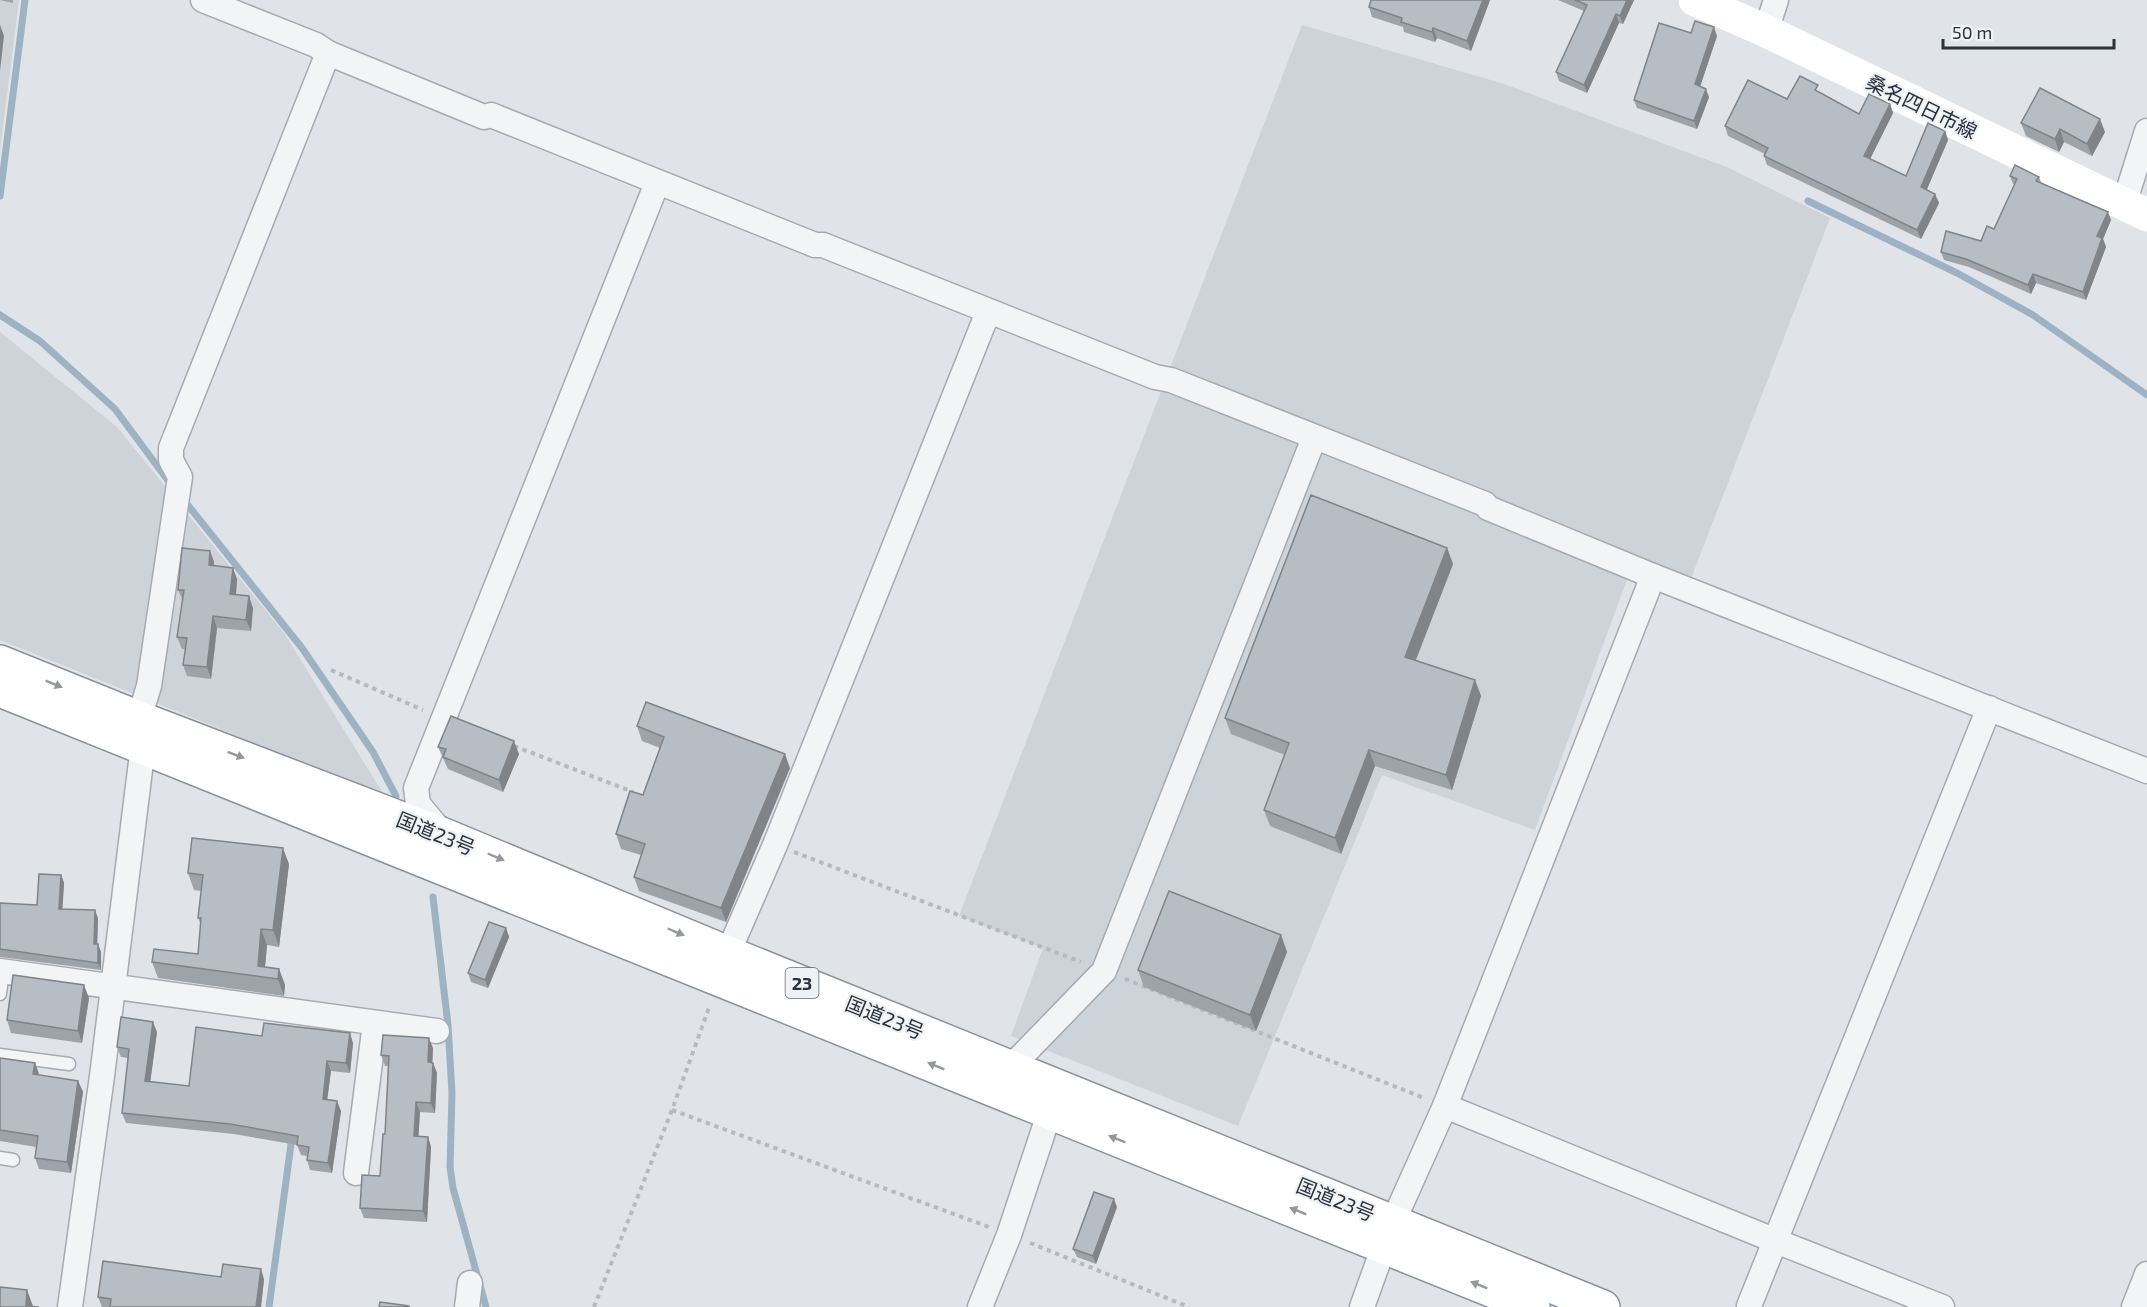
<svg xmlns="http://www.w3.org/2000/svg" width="2147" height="1307" font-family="'Exo 2','Noto Sans JP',sans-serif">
  <rect width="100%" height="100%" fill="#e0e3e7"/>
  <!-- built -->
  <g fill="#ced2d9">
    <polygon points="0,0 19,0 0,149"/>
    <polygon points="1302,25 1504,84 1729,168 1830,218 1692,576 1633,563 1535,830 1382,775 1238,1126 1011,1036 1043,948 959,916"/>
    <polygon points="0,332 117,427 284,633 384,795 0,640"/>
  </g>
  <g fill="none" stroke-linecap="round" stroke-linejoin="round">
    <!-- stream -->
    <g stroke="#9db3c4" stroke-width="7">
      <polyline points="0,196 25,0"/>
      <polyline points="1808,201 1957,273 2033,315 2147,395"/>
      <polyline points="0,315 40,341 115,409 172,486"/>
      <polyline points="183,499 302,648 373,752 396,796"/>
      <polyline points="433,897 448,1025 452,1093 450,1167 453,1188 486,1307"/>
      <polyline points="269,1307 292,1137"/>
    </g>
    <!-- service casing -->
    <g stroke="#a6aab1" stroke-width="15">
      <g id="service">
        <polyline points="0,994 3,971"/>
        <polyline points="0,1055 69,1064"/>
        <polyline points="0,1158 13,1160"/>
      </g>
    </g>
    <!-- minor casing -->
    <g stroke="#a6aab1" stroke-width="27">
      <g id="minor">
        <polyline points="203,0 316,45 328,53 484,117 491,115 815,245 823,245 1155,377 1171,380 1485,504 1488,508 1653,576 2147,771"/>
        <polyline points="1766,31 1776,0"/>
        <polyline points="2124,204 2147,131"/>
        <polyline points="139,718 149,686 180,477 171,460 171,448 328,53"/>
        <polyline points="442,833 418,804 416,788 657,183"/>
        <polyline points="728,953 775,845 988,312"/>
        <polyline points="0,971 437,1031"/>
        <polyline points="1010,1068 1104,971 1314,438"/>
        <polyline points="1445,1106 1776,1241 1942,1307"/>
        <polyline points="356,1173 375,1023"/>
        <polyline points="1393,1222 1445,1106 1653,576"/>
        <polyline points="1749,1306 1989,708"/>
        <polyline points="70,1307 102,1076 143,746"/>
        <polyline points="467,1307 470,1283"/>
        <polyline points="980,1307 1009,1235 1050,1111"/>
        <polyline points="1362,1307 1384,1246"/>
        <polyline points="2134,1307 2147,1274"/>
      </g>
    </g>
    <!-- trunk casing -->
    <g stroke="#88929d" stroke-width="36">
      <g id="trunk">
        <polyline points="0,662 139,718 444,835 728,953 1603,1307"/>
        <polyline points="0,690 1533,1307"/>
      </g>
    </g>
    <!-- path -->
    <g stroke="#b6babe" stroke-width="4" stroke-dasharray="4.5 4.5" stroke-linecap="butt">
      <polyline points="331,670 423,710"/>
      <polyline points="514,746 633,792"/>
      <polyline points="794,852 1081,962"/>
      <polyline points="1125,979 1424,1098"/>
      <polyline points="672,1110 989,1227"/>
      <polyline points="1030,1243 1189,1307"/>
      <polyline points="594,1307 672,1110 710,1005"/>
    </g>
    <!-- service -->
    <use href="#service" stroke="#f2f4f6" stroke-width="12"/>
    <!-- minor -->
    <use href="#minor" stroke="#f2f4f6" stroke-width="24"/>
    <!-- secondary -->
    <polyline stroke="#fff" stroke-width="33" points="1695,0 1766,31 2147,215"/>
    <!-- trunk -->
    <use href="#trunk" stroke="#fff" stroke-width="33"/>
  </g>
  <!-- wall -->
  <g fill="#9da3a9">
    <polygon points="0,0 13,0 13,3"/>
    <polygon points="1371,0 1490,0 1471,51 1437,38 1435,42 1404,32 1403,27 1372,17 1369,7"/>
    <polygon points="1558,0 1634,0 1623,24 1619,23 1587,93 1559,81 1556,72 1584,11"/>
    <polygon points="1691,33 1717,36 1700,86 1709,97 1697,129 1637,108 1634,100"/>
    <polygon points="1820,92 1859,114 1890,104 1893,113 1870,159 1906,176 1945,131 1948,140 1927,189 1935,194 1939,203 1921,239 1767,165 1764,156 1765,154 1728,136 1725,126 1787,99"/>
    <polygon points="2021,123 2105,132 2092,156 2064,142 2059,152 2026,136"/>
    <polygon points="2010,176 2039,177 2041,182 2111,220 2103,239 2106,247 2086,300 2036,283 2031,294 1969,267 1944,260 1941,252 1981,241 1994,229 2015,185 2013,184"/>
    <polygon points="1447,548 1453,564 1416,660 1475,680 1481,696 1452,790 1375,766 1341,854 1270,826 1264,810 1285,755 1231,734 1225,718"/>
    <polygon points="210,551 214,562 214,566 237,579 236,595 253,608 251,631 217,628 211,679 187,676 183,665 185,649 182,649 177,637 183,601 178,590"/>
    <polygon points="637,726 790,768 726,922 639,891 634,877 641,855 621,849 616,834 643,795 660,748 642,741"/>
    <polygon points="438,747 519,754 503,792 448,769"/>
    <polygon points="289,864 279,947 267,945 265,967 279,969 285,985 284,996 158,978 152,962 198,954 201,925 198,918 201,891 194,890 188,873"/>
    <polygon points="61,875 64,883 62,909 98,918 97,944 101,952 101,970 0,957 0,903 37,905"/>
    <polygon points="506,928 509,937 488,988 471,982 468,973"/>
    <polygon points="1281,935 1287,952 1256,1031 1144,987 1138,970"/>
    <polygon points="89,998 82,1043 11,1033 7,1020"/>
    <polygon points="157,1032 150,1082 189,1086 262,1036 353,1043 350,1073 331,1071 327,1100 341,1111 332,1173 310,1170 307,1160 307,1156 301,1155 297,1145 234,1134 126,1123 122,1113 128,1058 121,1057 117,1047"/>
    <polygon points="433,1048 432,1062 433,1063 437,1073 435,1113 420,1112 418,1136 428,1137 431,1147 427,1222 364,1218 360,1208 380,1176 385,1134 388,1066 385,1066 381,1055"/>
    <polygon points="0,1058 35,1063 39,1075 78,1081 83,1092 71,1173 39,1169 35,1158 36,1147 0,1141"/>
    <polygon points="1117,1207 1096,1264 1077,1257 1073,1249"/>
    <polygon points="221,1277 264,1279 261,1307 102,1307 98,1297"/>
  </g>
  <!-- shaded-wall -->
  <g fill="#808489">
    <polygon points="1483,0 1490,0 1471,51 1467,41"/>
    <polygon points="1627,0 1634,0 1623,24 1620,16"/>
    <polygon points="1616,14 1619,23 1587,93 1584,85"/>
    <polygon points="0,25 4,36 0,71"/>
    <polygon points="1714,27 1717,36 1698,93 1695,84"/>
    <polygon points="1433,28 1437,38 1435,42 1432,32"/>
    <polygon points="1706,89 1709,97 1697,129 1694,121"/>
    <polygon points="1890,104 1893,113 1867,165 1864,156"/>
    <polygon points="2100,119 2105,132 2092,156 2087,144"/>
    <polygon points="2060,129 2064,142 2059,152 2055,139"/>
    <polygon points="1945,131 1948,140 1924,196 1921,187"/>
    <polygon points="1935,194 1939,203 1921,239 1917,230"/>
    <polygon points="2108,212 2111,220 2103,239 2106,247 2086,300 2083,292 2097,236"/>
    <polygon points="2033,274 2036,283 2031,294 2028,285"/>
    <polygon points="1447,548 1453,564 1411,672 1405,657"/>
    <polygon points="210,551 214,562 213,577 209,565"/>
    <polygon points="233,568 237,579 235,606 230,594"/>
    <polygon points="249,596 253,608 251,631 246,620"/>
    <polygon points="213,616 217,628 211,679 207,667"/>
    <polygon points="1475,680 1481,696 1452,790 1446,775"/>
    <polygon points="514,741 519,754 503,792 499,780"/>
    <polygon points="1369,750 1375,766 1341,854 1335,838"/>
    <polygon points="785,754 790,768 726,922 721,908"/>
    <polygon points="283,848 289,864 279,947 273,930"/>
    <polygon points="61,875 64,883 62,917 59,909"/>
    <polygon points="95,910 98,918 97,952 94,944"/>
    <polygon points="506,928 509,937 488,988 485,980"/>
    <polygon points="261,929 267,945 264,977 258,966"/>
    <polygon points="1281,935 1287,952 1256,1031 1250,1015"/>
    <polygon points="98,944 101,952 101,970 98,963"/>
    <polygon points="279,969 285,985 284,996 278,979"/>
    <polygon points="84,985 89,998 82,1043 78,1031"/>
    <polygon points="153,1022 157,1032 149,1091 145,1081"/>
    <polygon points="350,1033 353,1043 350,1073 346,1063"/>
    <polygon points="429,1038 433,1048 432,1073 428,1062"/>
    <polygon points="327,1061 331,1071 326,1109 323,1099"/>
    <polygon points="35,1063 39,1074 37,1086 33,1074"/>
    <polygon points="433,1063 437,1073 435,1113 431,1103"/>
    <polygon points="78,1081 83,1092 71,1173 67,1162"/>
    <polygon points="337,1101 341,1111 332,1173 328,1163"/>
    <polygon points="416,1102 420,1112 418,1146 414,1136"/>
    <polygon points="428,1137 431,1147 427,1222 423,1211"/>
    <polygon points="1114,1199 1117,1207 1096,1264 1093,1256"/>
    <polygon points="261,1269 264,1279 261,1307 256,1307"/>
    <polygon points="27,1290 33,1306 26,1306"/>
  </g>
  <!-- building -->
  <g fill="#b7bdc4" stroke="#808489" stroke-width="1.5">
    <polygon points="1371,0 1483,0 1467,41 1433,28 1432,32 1401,22 1402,18 1369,7"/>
    <polygon points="1575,0 1627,0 1620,16 1616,14 1584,85 1556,72 1587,5"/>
    <polygon points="1695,21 1714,27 1695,84 1706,89 1694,121 1634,100 1659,23 1691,33"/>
    <polygon points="1800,76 1818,85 1815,90 1859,114 1869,94 1890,104 1864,156 1906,176 1928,123 1945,131 1921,187 1935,194 1917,230 1764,156 1768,148 1725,126 1748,80 1787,99"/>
    <polygon points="2040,88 2100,119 2087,144 2060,129 2055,139 2021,123"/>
    <polygon points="2015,165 2039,177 2036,181 2108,212 2097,236 2102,238 2083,292 2033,274 2028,285 1966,259 1941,252 1946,231 1981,241 1987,226 1994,229 2017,179 2010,176"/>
    <polygon points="1311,495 1447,548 1405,657 1475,680 1446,775 1369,750 1335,838 1264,810 1289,743 1225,718"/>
    <polygon points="182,548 210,551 209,565 233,568 230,594 249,596 246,620 213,616 207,667 183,665 187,638 177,637 184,590 178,590"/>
    <polygon points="646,702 785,754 721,908 634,877 645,844 616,834 630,791 643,795 664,737 637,726"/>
    <polygon points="451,716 514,741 499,780 443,757 446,749 438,747"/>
    <polygon points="192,838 283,848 273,930 261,929 258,966 279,969 278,979 152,962 154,949 198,954 201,918 198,918 203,875 188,873"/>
    <polygon points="39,874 61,875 59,909 95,910 94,944 98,944 98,963 0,949 0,903 37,905"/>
    <polygon points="1169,891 1281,935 1250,1015 1138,970"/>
    <polygon points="489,922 506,928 485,980 468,973"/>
    <polygon points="13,975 84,985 78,1031 7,1020"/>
    <polygon points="121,1017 153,1022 145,1081 189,1086 196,1027 262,1036 264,1023 350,1033 346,1063 327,1061 323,1099 337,1101 328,1163 307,1160 309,1147 297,1145 298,1136 230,1124 122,1113 129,1049 117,1047"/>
    <polygon points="383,1035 429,1038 428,1062 433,1063 431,1103 416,1102 414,1136 428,1137 423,1211 360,1208 362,1175 380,1176 383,1134 385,1134 389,1056 381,1055"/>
    <polygon points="0,1058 35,1063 33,1074 78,1081 67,1162 35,1158 38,1136 0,1130"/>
    <polygon points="1094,1192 1114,1199 1093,1256 1073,1249"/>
    <polygon points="103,1261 221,1277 223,1264 261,1269 256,1307 110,1307 111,1299 98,1297"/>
    <polygon points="0,1287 27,1290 26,1306 39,1307 0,1307"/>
    <polygon points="380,1302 409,1306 409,1307 379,1307"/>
  </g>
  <!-- one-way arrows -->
  <defs><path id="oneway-solid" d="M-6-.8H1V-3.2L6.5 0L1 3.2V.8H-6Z" transform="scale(1.5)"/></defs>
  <g fill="#94989e">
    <use href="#oneway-solid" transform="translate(54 684) rotate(22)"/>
    <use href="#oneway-solid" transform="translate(236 755) rotate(21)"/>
    <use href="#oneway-solid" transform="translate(496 857) rotate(23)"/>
    <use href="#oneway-solid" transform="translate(676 932) rotate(23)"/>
    <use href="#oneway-solid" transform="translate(936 1066) rotate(-158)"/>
    <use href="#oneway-solid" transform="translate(1117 1139) rotate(-158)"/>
    <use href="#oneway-solid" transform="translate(1298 1211) rotate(-158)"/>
    <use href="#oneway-solid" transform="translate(1479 1285) rotate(-158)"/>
  </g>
  <g text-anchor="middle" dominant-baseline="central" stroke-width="4.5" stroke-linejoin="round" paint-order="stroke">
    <!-- shield labels -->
    <rect fill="#eff2f5" stroke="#656c74" stroke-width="1.5" x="785.5" y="968" width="33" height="30" rx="4.5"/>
    <g font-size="18" font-weight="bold" fill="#2a323d">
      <text x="802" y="983">23</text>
    </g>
    <!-- street labels -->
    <g font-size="20" fill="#2a323d" stroke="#eff2f5">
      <text transform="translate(1922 106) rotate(26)">桑名四日市線</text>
      <text transform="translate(436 833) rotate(22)">国道23号</text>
      <text transform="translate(885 1017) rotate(22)">国道23号</text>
      <text transform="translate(1336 1199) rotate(22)">国道23号</text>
    </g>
  </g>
  <!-- scale -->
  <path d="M1943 39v9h171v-9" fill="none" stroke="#2a323d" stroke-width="3"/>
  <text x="1952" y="39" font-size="18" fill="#2a323d" stroke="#eff2f5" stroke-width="4.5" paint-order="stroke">50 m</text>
</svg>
